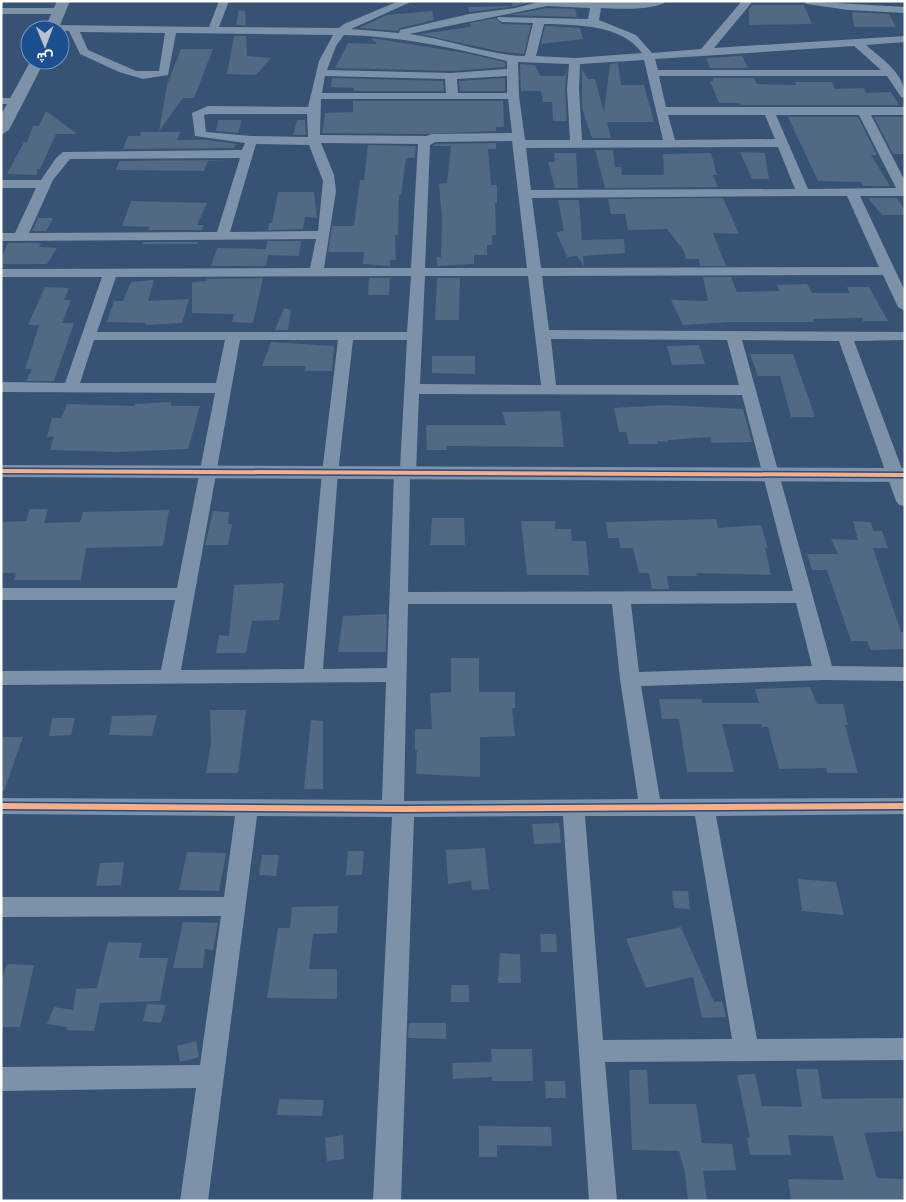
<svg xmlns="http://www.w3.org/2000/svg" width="906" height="1202" font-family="'Varela Round',Vazirmatn,sans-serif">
  <rect width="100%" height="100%" fill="#365274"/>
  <!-- building -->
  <g fill="#526984">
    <polygon points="513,1 534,1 515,6 469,12 468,7 512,6"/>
    <polygon points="752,5 804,5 812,24 749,25 749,9"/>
    <polygon points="547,8 575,9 577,17 510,15"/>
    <polygon points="239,10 245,11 246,25 236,25"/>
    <polygon points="432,11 434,20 400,28 398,31 359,28 387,15"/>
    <polygon points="852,12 889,14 896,27 854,27"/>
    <polygon points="495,18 502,24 531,25 524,54 497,51 420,34 471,27 470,23"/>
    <polygon points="545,26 580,28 583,39 541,44"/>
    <polygon points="234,36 246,36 247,56 271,58 256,75 227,74"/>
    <polygon points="371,38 466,53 505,62 505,67 451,71 335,68 348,43 377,44"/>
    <polygon points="181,49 213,49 194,98 183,98 159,131 167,85"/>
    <polygon points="742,56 748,68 710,68 706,58"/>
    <polygon points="618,63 621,85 644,85 654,122 607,122 611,138 592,138 582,108 582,70 588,79 595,79 604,112 610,64"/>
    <polygon points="520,64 535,65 540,76 565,76 567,66 565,89 567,121 553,121 552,102 543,102 541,91 521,91"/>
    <polygon points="332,78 443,81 444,91 354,91 354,88 331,87"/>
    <polygon points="505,78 505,91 460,91 459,81"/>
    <polygon points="713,78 754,78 757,84 796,85 795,82 832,82 835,89 864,88 866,93 891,92 899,105 740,105 739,103 719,103 710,81 713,81"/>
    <polygon points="353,101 503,101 504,127 496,127 496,131 426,134 322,133 325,113 353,112"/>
    <polygon points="46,111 77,134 56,134 40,169 37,169 37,175 7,174 24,142 27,142 33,126 39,126"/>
    <polygon points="788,117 858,117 877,155 871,155 890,186 863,186 861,182 818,181"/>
    <polygon points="874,117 905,117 905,154 893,154"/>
    <polygon points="218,120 242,120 238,133 216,131"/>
    <polygon points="297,120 305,120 306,135 293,135"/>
    <polygon points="141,132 180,132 177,140 207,140 236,144 234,148 123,149 128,136 140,136"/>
    <polygon points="496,143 496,149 488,149 491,185 497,185 497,203 495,203 496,235 492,235 492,245 487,245 487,255 474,255 474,264 437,266 437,257 441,257 442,219 439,184 447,183 451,146 432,146 436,144"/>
    <polygon points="368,145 416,146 415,158 406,158 401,195 399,195 398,235 395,235 396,260 390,260 390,266 363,264 364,252 328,252 332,226 354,226 360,180 364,180"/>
    <polygon points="595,150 613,150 615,167 621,167 622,175 664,175 663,154 711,153 717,175 713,175 718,187 605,188"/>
    <polygon points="740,152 765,153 769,179 752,179"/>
    <polygon points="554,153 576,153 578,188 555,188 548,162 555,162"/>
    <polygon points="226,160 208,161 204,171 116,170 119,161"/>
    <polygon points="278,192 314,192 317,218 305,217 303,229 268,230 269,223 272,223"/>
    <polygon points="723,198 739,234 713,233 726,266 700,266 699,259 686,259 684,251 667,229 628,230 625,214 611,214 608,199"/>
    <polygon points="868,198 897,198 905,210 905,215 882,215"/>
    <polygon points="558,200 579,200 582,240 624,239 625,253 583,256 584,266 577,256 567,257 556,232 564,231"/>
    <polygon points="131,201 207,203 197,225 204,225 202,230 148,230 150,227 122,226"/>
    <polygon points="38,218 53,218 46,231 32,231"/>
    <polygon points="267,241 301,241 299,256 268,255 266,266 211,266 217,248 266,249"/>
    <polygon points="143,242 198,242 197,244 143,244"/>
    <polygon points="8,243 41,243 39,247 57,248 47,264 1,264 1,257"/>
    <polygon points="703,277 731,277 737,292 779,291 777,285 807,284 812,293 850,293 847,287 869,287 888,321 863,321 862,318 813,319 814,322 731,322 683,325 671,300 708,301"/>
    <polygon points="263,278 253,323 232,322 234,314 192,313 192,282 207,281 207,279"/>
    <polygon points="369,278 390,278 389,295 368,295"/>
    <polygon points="437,278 460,278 459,320 435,320"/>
    <polygon points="154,280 148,301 189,299 182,323 146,325 146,323 107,322 114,301 123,301 131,282"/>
    <polygon points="45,287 69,288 64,300 71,300 62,323 74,323 54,381 26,381 32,369 25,369 39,325 28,325"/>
    <polygon points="284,308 291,310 288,330 275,330"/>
    <polygon points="271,342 334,346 332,371 305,371 306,366 262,366"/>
    <polygon points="699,345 705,364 672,365 667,346"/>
    <polygon points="750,354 793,354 815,417 791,417 780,376 758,376"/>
    <polygon points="432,356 475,356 475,374 432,373"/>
    <polygon points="171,402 171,406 200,406 188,449 117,452 50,450 54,436 47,437 52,418 61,418 67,404 135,406 135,404"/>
    <polygon points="666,405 743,409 752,442 712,443 710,437 668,440 668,442 657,441 658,444 629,444 626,432 619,432 614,408"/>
    <polygon points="560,411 564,447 446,446 447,450 427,450 426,425 506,425 502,412"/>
    <polygon points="30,509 48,509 44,523 80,522 83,512 169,510 163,546 86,548 81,580 14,580 16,573 1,573 1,522 26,521"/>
    <polygon points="213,511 229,512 228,524 232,524 228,545 205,545"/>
    <polygon points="432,518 464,518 465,545 430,545"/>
    <polygon points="716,519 718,528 761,525 768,548 765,548 771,575 696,573 697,576 667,576 669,589 652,589 649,573 639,573 633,548 620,548 619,538 608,538 606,522"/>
    <polygon points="521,521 555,521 555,529 571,529 572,541 586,541 589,575 527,575"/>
    <polygon points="853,521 871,522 873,531 882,531 888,548 873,548 901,632 905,632 905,649 871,650 867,641 851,641 827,570 812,570 807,554 838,554 831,539 858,540"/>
    <polygon points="282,583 284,585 279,620 252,621 246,653 216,653 219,635 229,636 234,585"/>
    <polygon points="387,614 386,652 338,652 343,616"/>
    <polygon points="451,658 479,658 479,692 515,692 515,708 512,708 515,736 480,737 480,777 416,774 417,751 415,751 415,729 432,729 430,693 451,692"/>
    <polygon points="810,687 817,704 843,704 848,725 845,725 858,773 827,773 826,768 779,769 768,727 762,727 761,724 722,724 734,772 687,772 679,719 662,719 659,699 702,699 702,703 759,703 755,689"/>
    <polygon points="210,710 246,710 238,773 206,773 211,743"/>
    <polygon points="157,715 152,736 109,735 112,716"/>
    <polygon points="52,718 75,718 71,735 49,736"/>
    <polygon points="311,720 323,721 323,789 304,789"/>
    <polygon points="1,737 23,737 4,791 1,791"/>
    <polygon points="559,823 561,843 534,844 532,824"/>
    <polygon points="485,848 489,889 472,890 471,881 448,884 446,850"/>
    <polygon points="348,851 364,851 362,875 346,875"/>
    <polygon points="187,852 226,853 219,891 179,890"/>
    <polygon points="262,855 279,855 276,876 259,875"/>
    <polygon points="124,862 121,885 96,886 100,863"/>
    <polygon points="798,879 836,882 844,915 802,911"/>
    <polygon points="672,891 688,891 690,909 674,908"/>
    <polygon points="338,906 337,933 313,934 309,969 337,969 337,999 267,998 278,928 290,928 292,907"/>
    <polygon points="183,922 218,923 213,950 205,949 203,968 173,968"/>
    <polygon points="681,927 714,1002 722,1001 726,1017 702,1018 693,977 646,988 626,939"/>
    <polygon points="540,934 556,934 557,952 541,952"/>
    <polygon points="108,942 142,943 139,958 168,958 160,1001 100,1003 94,1031 66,1030 67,1027 47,1024 54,1007 73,1010 76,989 97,988"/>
    <polygon points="500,953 520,954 521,983 498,983"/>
    <polygon points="7,964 34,965 20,1027 1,1027 1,982"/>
    <rect x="451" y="985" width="18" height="17"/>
    <polygon points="147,1004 166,1005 161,1023 143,1021"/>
    <polygon points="409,1023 446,1023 446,1039 408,1038"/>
    <polygon points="196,1041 199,1057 180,1062 177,1046"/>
    <polygon points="491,1049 532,1049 533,1081 492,1081 492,1077 453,1079 452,1063 492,1062"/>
    <polygon points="796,1069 818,1069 822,1099 905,1098 905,1131 864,1133 877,1178 905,1179 905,1201 791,1201 788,1179 844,1180 833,1136 788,1135 791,1155 750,1155 747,1138 750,1138 737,1075 755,1074 762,1106 802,1107"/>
    <polygon points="629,1070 647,1070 649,1104 696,1104 702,1143 732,1144 736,1170 703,1171 707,1201 688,1201 685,1173 679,1151 632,1150"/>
    <polygon points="545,1081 565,1081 566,1098 546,1098"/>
    <polygon points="279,1099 324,1100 322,1116 277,1115"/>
    <polygon points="479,1126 551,1127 552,1146 497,1145 497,1157 479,1157"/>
    <polygon points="343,1135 344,1159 327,1161 325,1138"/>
  </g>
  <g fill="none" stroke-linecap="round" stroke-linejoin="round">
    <!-- minor -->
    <g fill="#7d92a8" fill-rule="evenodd">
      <path d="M219 1H229L219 27 339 28 344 24 399 1H413L351 29 399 33 400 30 469 14 515 8 542 1H667C654 11 617 9 601 8L599 20 636 35 652 53 701 49 742 1H753L714 48 905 36V42L866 45C884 61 905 73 905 98L901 97 887 76H659L666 107H905V115H871L905 181V196H860L905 291V311L898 307 883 275 542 276 549 330 905 332V340L854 341 905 477V506L899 505 896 501 839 341 742 340 832 666 905 667V681L824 680 641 686 660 799 905 798V814L716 816 757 1039 905 1038V1060L605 1062 617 1201H589L563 816 414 817 401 1201H373L392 817 257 816 208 1201H180L196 1088 1 1091V1067L200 1065 221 916 1 917V897H224L235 816 1 814V798L382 800 386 682 1 685V671L161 670 175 600H1V588H177L215 393 1 392V382L65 383 102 277H1V269L310 268 316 239 1 241V233H15L36 188H1V180H41L56 158 63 152 242 150 245 143 195 136 192 113 208 106 308 107 319 61 333 35 176 33 168 75 143 79 119 72 80 54 69 31 48 30 47 28 52 25 209 27ZM547 6 590 8 588 19 498 17 497 19 502 22 533 23 525 56C487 55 448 39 409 34ZM544 24C575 25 622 24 642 53L575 58 536 56ZM80 32 165 33 159 71H136L88 50ZM344 35C400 36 453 48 507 61V69L451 73 327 70 336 46ZM854 46 881 70H658L655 59ZM644 60 663 140H582L579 89 580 64ZM518 62 569 64 567 89 570 140H525L519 96ZM325 76 445 79 446 93H322ZM507 76V93H458L457 79ZM321 99H508L512 133 432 134 426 136 320 135ZM209 114H307L308 137 251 136 206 132 204 115ZM668 115H765L775 139 675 140ZM776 115H859L896 188 808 189ZM512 141 527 268H425L430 145 435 142ZM321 143 418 144 411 268H324L336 191 334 175ZM256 144 309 145 323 181 318 231 230 232ZM778 147 795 189 531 190 526 148ZM240 158 217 232 29 233 53 180 70 159ZM801 196H847L879 267 541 268 532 198ZM411 276 407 332H97L116 277ZM425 276H528L541 385 420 384ZM551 339 727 340 739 385H556ZM94 340H225L216 383H80ZM240 340H338L322 473 304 669 181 670ZM353 340H407L400 468 394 473 387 668 323 669 338 473ZM419 394 742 395 793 591 408 592 410 478 416 473ZM796 603 812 666 639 672 631 604ZM408 604H612L620 679 638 799 404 801ZM585 816H695L732 1039 603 1040Z"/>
      <polygon points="802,1 905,7 905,13 848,10 807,4"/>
      <polygon points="1,8 59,8 64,11 59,14 1,14"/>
      <polygon points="1,98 17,98 23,101 17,104 1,104"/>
    </g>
    <!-- tertiary -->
    <g fill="#7d92a8" fill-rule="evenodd">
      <polygon points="57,1 70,1 58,30 44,30"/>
      <polygon points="31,60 45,60 9,130 1,135 1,115"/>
      <polygon points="1,465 905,468 905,482 1,477"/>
    </g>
    <!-- cycleway casing -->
    <g stroke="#1b4f8f" stroke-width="3">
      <g id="cycleway">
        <polygon points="1,469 905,473 905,477 1,473"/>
        <polygon points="1,803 403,806 905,803 905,809 403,812 1,809"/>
      </g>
    </g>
    <!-- cycleway -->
    <use href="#cycleway" fill="#ffac80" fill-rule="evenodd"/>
  </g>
  <!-- border -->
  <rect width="906" height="1202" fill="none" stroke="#ffffff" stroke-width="5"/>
  <!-- north arrow -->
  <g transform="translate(45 45) rotate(179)"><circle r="24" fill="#1b4f8f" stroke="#7695bc"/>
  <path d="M0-4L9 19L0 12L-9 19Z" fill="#b9c2ce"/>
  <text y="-8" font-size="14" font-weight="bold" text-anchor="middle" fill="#ffffff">ش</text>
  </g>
</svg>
